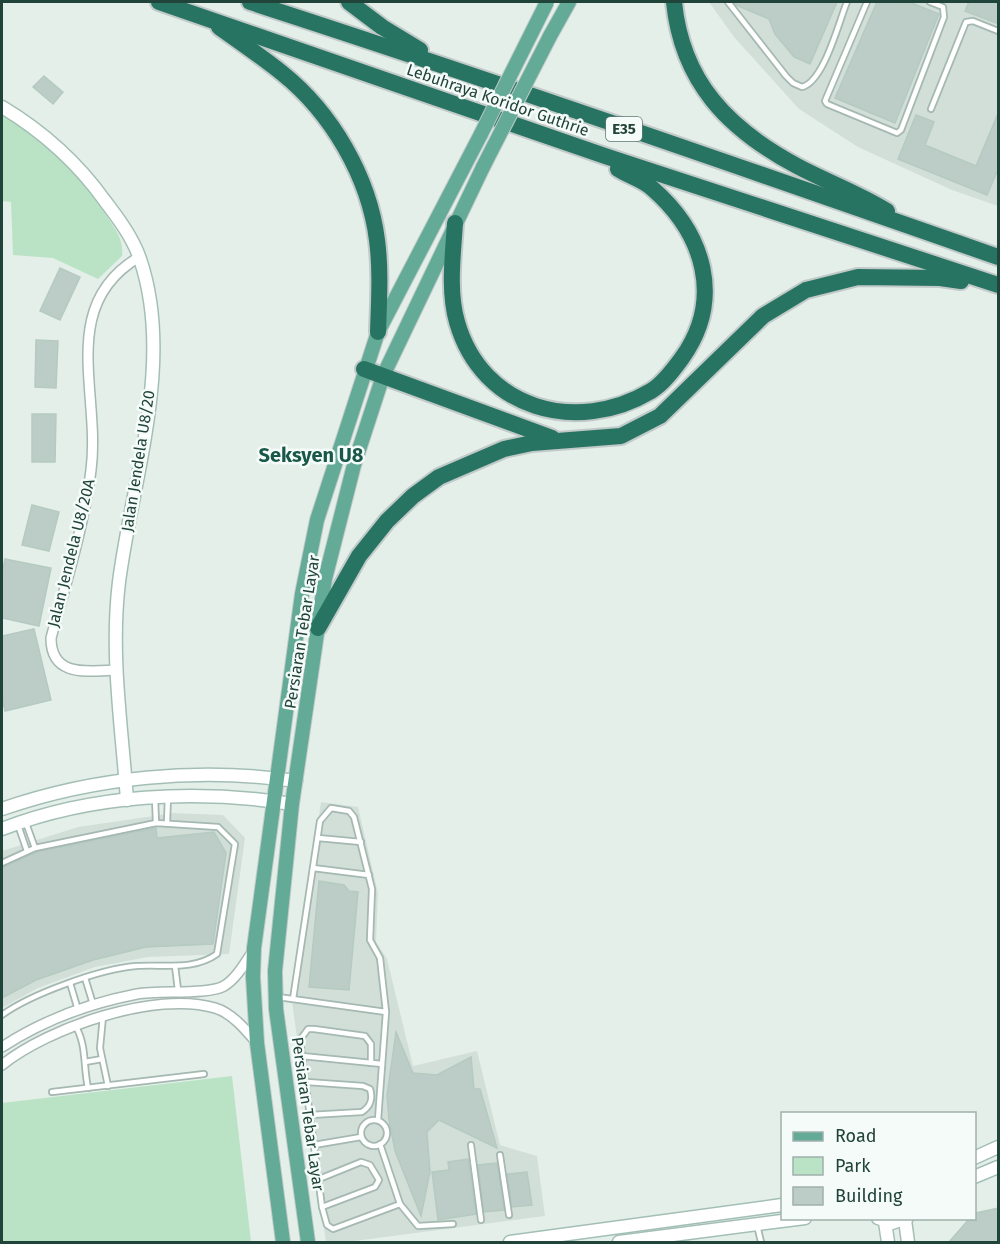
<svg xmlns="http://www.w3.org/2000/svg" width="1000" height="1244" font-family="'Fira Sans',sans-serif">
  <rect width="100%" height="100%" fill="#e4efea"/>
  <!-- built -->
  <g fill="#d2dfd9">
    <polygon points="709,2 998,2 998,206 952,190 858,147 799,109 734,37"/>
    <polygon points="321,802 358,807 378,893 376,942 387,959 413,1066 477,1051 500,1145 537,1156 545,1216 347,1242 326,1242 292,1002"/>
    <polygon points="174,813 223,815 245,838 229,954 148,957 95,967 38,988 2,1008 2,851 78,827"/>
  </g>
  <!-- green -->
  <g fill="#bae3c5">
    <path d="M2 112C44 140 79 172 106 215 115 229 124 239 122 256L98 279 53 258 13 255 11 202 2 201Z"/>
    <polygon points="232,1076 251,1242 2,1242 2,1103"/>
  </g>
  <!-- building -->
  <g fill="#bbcdc6" stroke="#b5cac1" stroke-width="1.5">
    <polygon points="733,2 837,2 810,64 794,57 775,34 769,19 736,5"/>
    <polygon points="877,2 909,2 939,14 895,123 835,98"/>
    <polygon points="969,2 999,2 999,24 965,11"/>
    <polygon points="44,76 63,92 53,104 33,87"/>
    <polygon points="999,111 999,167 987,195 898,159 916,115 934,122 925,145 976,166"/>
    <polygon points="60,268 80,277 60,320 40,311"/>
    <polygon points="36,340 58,341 56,388 35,387"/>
    <polygon points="32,414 56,414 55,462 32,462"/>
    <polygon points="32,505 59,512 49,551 22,545"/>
    <polygon points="5,559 51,568 39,626 2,618 2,573"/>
    <polygon points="34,629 51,700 5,711 2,697 2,636"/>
    <polygon points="156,828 157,838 214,832 226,853 213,944 146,947 93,960 36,980 2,998 2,868 36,852"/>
    <polygon points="319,881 344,885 349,891 358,892 349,990 309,987"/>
    <polygon points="396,1032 413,1073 437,1075 471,1057 474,1089 480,1089 497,1148 439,1120 427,1132 430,1172 421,1216 395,1151 389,1120 387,1095"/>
    <polygon points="468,1159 476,1214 438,1220 432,1172 449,1170 448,1162"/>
    <polygon points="497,1163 504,1210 484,1212 478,1165"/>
    <polygon points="527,1172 532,1205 512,1207 507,1174"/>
    <polygon points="999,1208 999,1242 949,1242 970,1218 975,1218 975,1213"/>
  </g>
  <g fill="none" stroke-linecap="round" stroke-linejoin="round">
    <!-- lane casing -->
    <g stroke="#a5b8b2" stroke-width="8">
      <g id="lane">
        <path d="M728 2 786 76 793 83 802 87C824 82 839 21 847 2"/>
        <polyline points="867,2 825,101 827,104 897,133 901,130 944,17 943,7 930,2"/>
        <polyline points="931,109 966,22 973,21 998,31"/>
        <polyline points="155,798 156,823"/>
        <polyline points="167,822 168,797"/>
        <polyline points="26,823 35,848"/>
        <polyline points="18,825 27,851"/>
        <polyline points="318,838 361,842"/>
        <path d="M2 863 35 848 156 823 218 827 235 844 217 954C193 971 164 964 136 966 100 969 31 994 2 1015"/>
        <polyline points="313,868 369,875"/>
        <polyline points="175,966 178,990"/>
        <polyline points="85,978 93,1004"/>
        <polyline points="70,983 78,1010"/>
        <polyline points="278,997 386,1012"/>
        <polyline points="293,999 320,821 331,808 349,811 354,817 372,889 370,940 380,958 386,1012 378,1120"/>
        <polyline points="103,1016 100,1048 108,1086"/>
        <path d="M75 1025C87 1045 83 1065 88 1088"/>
        <polyline points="302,1056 300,1040 308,1029 314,1029 365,1036 371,1044 371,1063"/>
        <polyline points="85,1062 102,1059"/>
        <path d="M307 1082 363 1086 370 1089C373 1099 371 1106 362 1112L310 1115"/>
        <polyline points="52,1092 204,1074"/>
        <circle cx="374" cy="1133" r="13"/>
        <polyline points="380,1144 400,1204 333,1229 327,1225 322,1207 302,1056 382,1064"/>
        <polyline points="314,1145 361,1137"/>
        <polyline points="471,1145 481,1220"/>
        <polyline points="500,1155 509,1215"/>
        <polyline points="319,1179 361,1162 370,1165 379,1180 375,1187 322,1207"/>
        <polyline points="400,1204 418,1226 453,1224"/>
        <polyline points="757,1225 761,1242"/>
      </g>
    </g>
    <!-- street casing -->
    <g stroke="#a5b8b2" stroke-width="12">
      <g id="street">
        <path d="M117 670C88 671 51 678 51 638 66 583 84 526 91 470 101 393 57 306 139 257"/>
        <path d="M2 1047C42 1021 90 1003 137 994 159 990 208 995 224 986 236 979 245 963 253 951"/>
        <path d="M2 1065C48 1028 156 990 215 1008 232 1013 246 1030 257 1043"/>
      </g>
    </g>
    <!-- secondary casing -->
    <g stroke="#a3bfb5" stroke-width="15">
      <g id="secondary">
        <path d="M2 107C42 131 77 162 105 201 118 218 133 238 140 259 175 361 132 480 119 582 110 655 122 728 127 800"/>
        <path d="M2 809C94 777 198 767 296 781"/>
        <path d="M2 829C92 794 197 789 292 804"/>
        <polyline points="974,1158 998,1147"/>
        <polyline points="974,1177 998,1167"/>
        <polyline points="878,1218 892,1223 907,1218"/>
        <polyline points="905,1220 908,1242"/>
        <polyline points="885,1222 888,1242"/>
        <polyline points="510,1242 782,1205"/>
        <polyline points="619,1242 805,1218"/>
      </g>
    </g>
    <!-- primary casing -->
    <g stroke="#c1cac8" stroke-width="16">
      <g id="primary">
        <polyline points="550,36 569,2"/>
        <polyline points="283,1242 257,1043 253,977 254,948 302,594 317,520 378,332 481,134"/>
        <polyline points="308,1242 276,1009 275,971 292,804 325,579 354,465 383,376 483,167"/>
      </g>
    </g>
    <!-- highway casing -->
    <g stroke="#c1cac8" stroke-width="20">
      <g id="highway">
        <polyline points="159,2 605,156 998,285"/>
        <path d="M250 2C500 83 749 170 998 257"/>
        <polyline points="349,2 382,27 420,50"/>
        <path d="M674 2C682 82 728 129 797 166 827 182 858 193 887 211"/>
        <path d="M219 27C240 42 262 57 282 73 332 113 369 177 377 240 381 270 379 301 378 332"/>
        <path d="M455 223C453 255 448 291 457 322 482 410 577 435 651 391 663 384 674 369 682 358 724 299 704 234 653 189 644 180 629 176 618 169"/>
        <polyline points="364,369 552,438"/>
        <polyline points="318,628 359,556 387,521 413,496 439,477 504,449 532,443 621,436 660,416 763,316 806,290 858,277 940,278 961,281"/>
      </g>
    </g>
    <!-- lane -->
    <use href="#lane" stroke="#fff" stroke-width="4.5"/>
    <!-- street -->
    <use href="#street" stroke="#fff" stroke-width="9"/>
    <!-- secondary -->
    <use href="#secondary" stroke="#fff" stroke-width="12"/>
    <!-- primary -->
    <use href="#primary" stroke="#63aa97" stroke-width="14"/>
    <!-- highway -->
    <use href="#highway" stroke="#287463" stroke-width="16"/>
    <!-- primary-bridge casing -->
    <g stroke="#c1cac8" stroke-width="16" stroke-linecap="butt">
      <g id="primary-bridge">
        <polyline points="481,134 547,2"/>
        <polyline points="483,167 550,36"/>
      </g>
    </g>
    <!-- primary-bridge -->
    <use href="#primary-bridge" stroke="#63aa97" stroke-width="14"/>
  </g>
  <g text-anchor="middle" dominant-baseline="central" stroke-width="5" stroke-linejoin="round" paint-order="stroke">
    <!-- shield labels -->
    <rect fill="#f5fbf8" stroke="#607a73" stroke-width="1.5" x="606" y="117" width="36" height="24" rx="4.5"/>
    <g font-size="15" font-weight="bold" fill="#20433a">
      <text x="624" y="129">E35</text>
    </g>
    <!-- street labels -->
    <g font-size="16" fill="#20433a" stroke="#f5fbf8">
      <text transform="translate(498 100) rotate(19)">Lebuhraya Koridor Guthrie</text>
      <text transform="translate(138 461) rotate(-81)">Jalan Jendela U8/20</text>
      <text transform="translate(71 553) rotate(-76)">Jalan Jendela U8/20A</text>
      <text transform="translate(302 632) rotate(-81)">Persiaran Tebar Layar</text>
      <text transform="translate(308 1114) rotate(82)">Persiaran Tebar Layar</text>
    </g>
    <!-- quarter labels -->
    <g font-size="20" font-weight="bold" fill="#195848" stroke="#f5fbf8">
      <text x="311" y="455">Seksyen U8</text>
    </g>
  </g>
  <!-- border -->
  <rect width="1000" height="1244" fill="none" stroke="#20433a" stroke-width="6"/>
  <!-- legend -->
  <rect x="781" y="1112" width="195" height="108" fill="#f5fbf8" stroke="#a0b1ac" stroke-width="1.5"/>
  <rect x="793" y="1132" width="30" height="9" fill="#63aa97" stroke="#a0b1ac" stroke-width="1.5"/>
  <text x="835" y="1142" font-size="18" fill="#20433a">Road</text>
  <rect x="793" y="1157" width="30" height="18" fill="#bae3c5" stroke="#a0b1ac" stroke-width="1.5"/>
  <text x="835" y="1172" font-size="18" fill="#20433a">Park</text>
  <rect x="793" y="1187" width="30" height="18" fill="#bbcdc6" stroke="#a0b1ac" stroke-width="1.5"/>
  <text x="835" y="1202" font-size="18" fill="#20433a">Building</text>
</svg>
